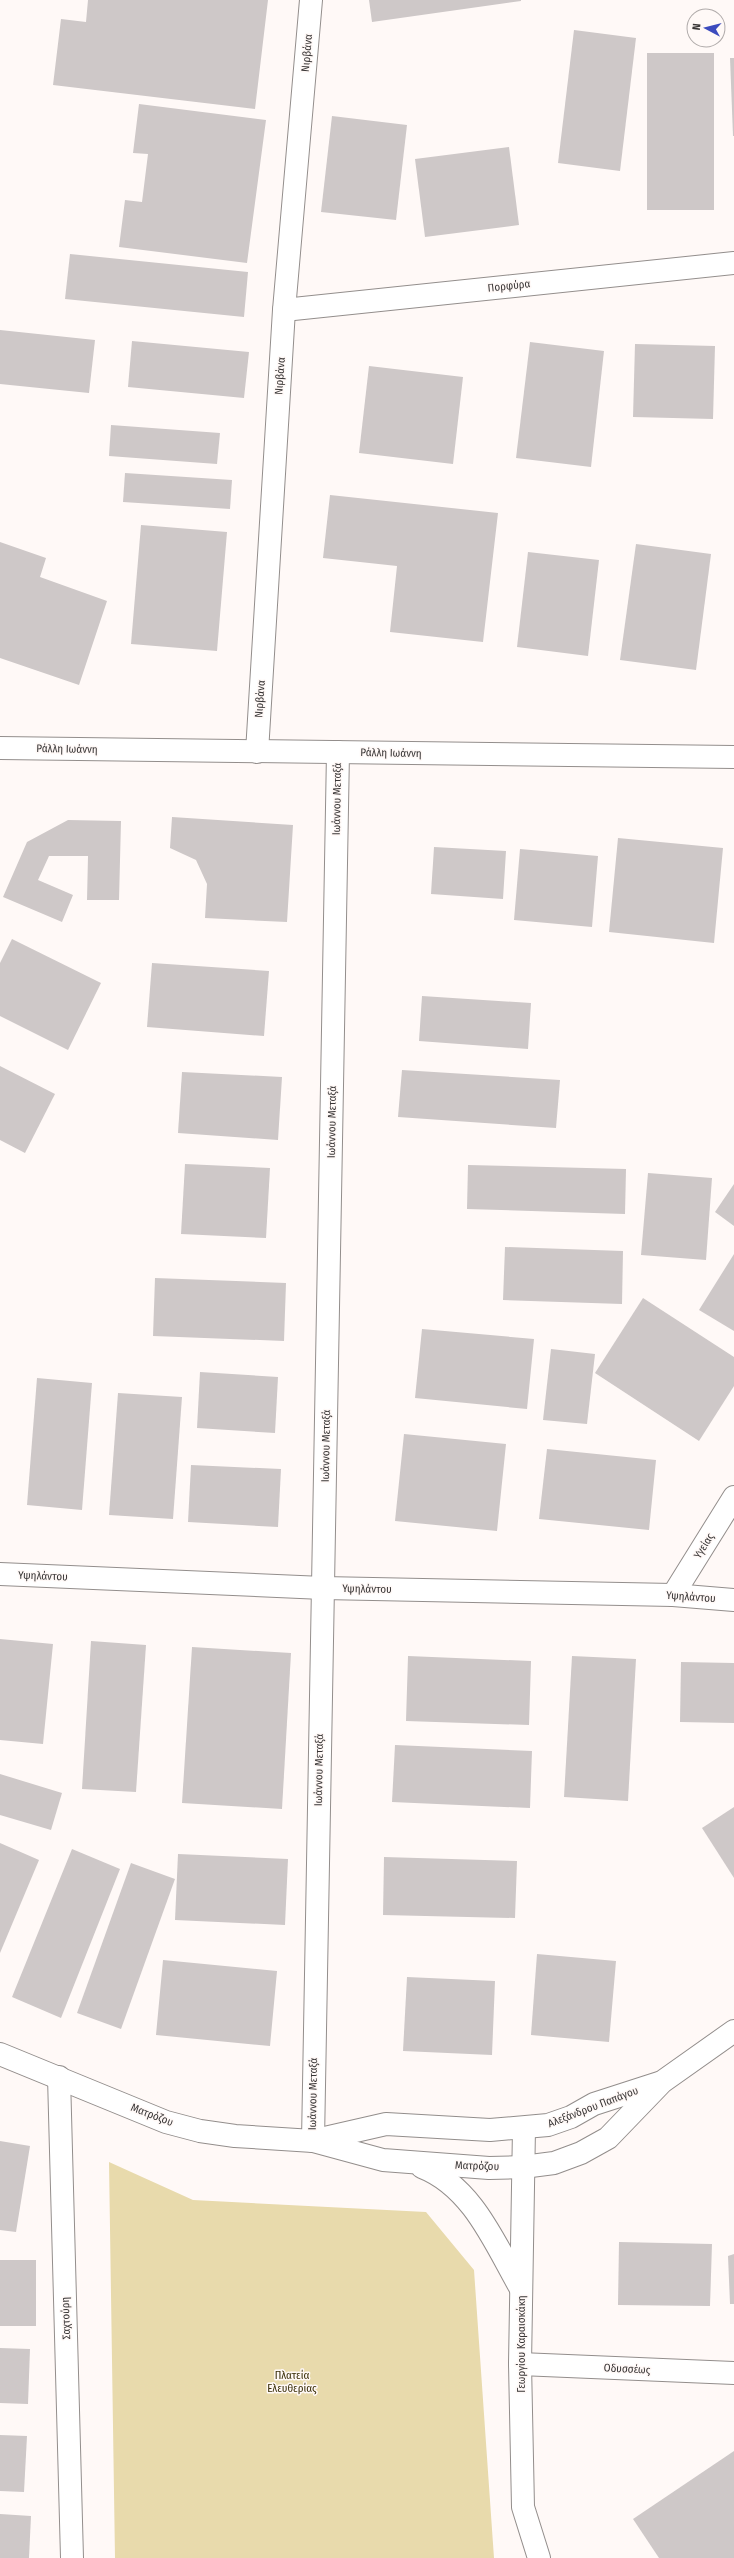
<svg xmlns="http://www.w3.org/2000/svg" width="734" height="2558" font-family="'Fira Sans Condensed',sans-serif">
  <rect width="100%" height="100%" fill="#fff9f7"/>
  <!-- green -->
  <polygon fill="#e8daac" points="109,2162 193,2200 426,2212 474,2270 494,2558 115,2558"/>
  <!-- building -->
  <g fill="#cec8c8">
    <polygon points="88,0 268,0 255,109 53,85 61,19 86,22"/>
    <polygon points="369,0 521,0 521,1 372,22"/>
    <polygon points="574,30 636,38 620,171 558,163"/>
    <rect x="647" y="53" width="67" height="157"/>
    <polygon points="730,58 734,58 734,136 733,136"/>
    <polygon points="139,104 266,120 247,263 119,247 125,200 142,202 148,154 133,153"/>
    <polygon points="332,116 407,125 396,220 321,212"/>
    <polygon points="509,147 519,225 425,237 415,159"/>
    <polygon points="70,254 248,272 244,317 65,299"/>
    <polygon points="0,330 95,340 89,393 0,384"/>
    <polygon points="132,341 249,352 244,398 128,387"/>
    <polygon points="530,342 604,351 591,467 516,458"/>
    <polygon points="635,344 715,346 713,419 633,417"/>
    <polygon points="369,366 463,377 453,464 359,453"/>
    <polygon points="111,425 220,433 217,464 109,456"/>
    <polygon points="125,473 232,480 230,509 123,502"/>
    <polygon points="330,495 498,513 483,642 390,632 397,566 323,558"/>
    <polygon points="141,525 227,532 217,651 131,644"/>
    <polygon points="0,542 46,558 40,577 107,601 79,685 0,658"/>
    <polygon points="636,544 711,554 696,670 620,660"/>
    <polygon points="528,552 599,560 588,656 517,647"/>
    <polygon points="172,817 293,825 287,922 205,918 207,884 196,860 170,848"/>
    <polygon points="68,820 121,821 119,900 87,900 88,856 49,856 38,880 73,895 62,922 3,897 27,842"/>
    <polygon points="618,838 723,848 714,943 609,932"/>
    <polygon points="434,847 506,851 503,899 431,894"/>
    <polygon points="520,849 598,856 592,927 514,920"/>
    <polygon points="12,939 101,983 68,1050 0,1016 0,963"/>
    <polygon points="152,963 269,971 264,1036 147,1027"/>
    <polygon points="422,996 531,1003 528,1049 419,1041"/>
    <polygon points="0,1066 55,1094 25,1153 0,1140"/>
    <polygon points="402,1070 560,1080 556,1128 398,1117"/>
    <polygon points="182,1072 282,1077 278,1140 178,1133"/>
    <polygon points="185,1164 270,1168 266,1238 181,1234"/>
    <polygon points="468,1165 626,1169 625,1214 467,1209"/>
    <polygon points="648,1173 712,1178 706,1260 641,1255"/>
    <polygon points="734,1184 734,1226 715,1212"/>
    <polygon points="505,1247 623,1251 622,1304 503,1300"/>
    <polygon points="734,1254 734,1331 699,1310"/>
    <polygon points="155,1278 286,1283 284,1341 153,1336"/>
    <polygon points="643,1298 734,1357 734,1386 699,1441 595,1373"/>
    <polygon points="422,1329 534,1339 527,1409 415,1398"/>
    <polygon points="551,1349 595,1354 587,1424 543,1420"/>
    <polygon points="200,1372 278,1377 275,1433 197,1428"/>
    <polygon points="37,1378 92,1383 82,1510 27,1505"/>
    <polygon points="118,1393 182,1397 173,1519 109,1515"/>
    <polygon points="404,1434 506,1444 497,1531 395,1521"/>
    <polygon points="547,1449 656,1460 649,1530 539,1519"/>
    <polygon points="191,1465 281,1469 278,1527 188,1522"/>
    <polygon points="0,1639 53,1644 43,1744 0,1740"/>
    <polygon points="91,1641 146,1645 136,1792 82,1789"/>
    <polygon points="192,1647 291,1653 282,1809 182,1803"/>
    <polygon points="408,1656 531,1661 529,1725 406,1721"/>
    <polygon points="572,1656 636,1659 628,1801 564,1797"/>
    <polygon points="681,1662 734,1663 734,1723 680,1722"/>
    <polygon points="395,1745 532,1751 530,1808 392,1802"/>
    <polygon points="0,1774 62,1793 51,1830 0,1815"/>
    <polygon points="734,1807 734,1878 702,1828"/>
    <polygon points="0,1843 39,1860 0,1953"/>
    <polygon points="72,1849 120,1869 61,2018 12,1997"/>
    <polygon points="178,1854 288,1859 285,1925 175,1920"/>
    <polygon points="384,1857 517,1861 515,1918 383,1915"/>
    <polygon points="131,1863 175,1879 121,2029 77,2013"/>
    <polygon points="537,1954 616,1961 609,2042 531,2035"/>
    <polygon points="163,1960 277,1971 270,2046 156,2035"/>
    <polygon points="407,1977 495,1981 492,2055 403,2051"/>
    <polygon points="0,2141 30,2146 16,2232 0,2230"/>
    <polygon points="619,2242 712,2244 710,2306 618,2305"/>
    <polygon points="734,2254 734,2304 730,2304 728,2256"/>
    <rect x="0" y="2260" width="36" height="66"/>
    <polygon points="0,2348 30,2349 28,2404 0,2403"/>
    <polygon points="0,2435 27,2436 24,2492 0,2491"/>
    <polygon points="734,2451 734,2558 659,2558 633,2519"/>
    <polygon points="0,2514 31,2516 29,2558 0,2558"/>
  </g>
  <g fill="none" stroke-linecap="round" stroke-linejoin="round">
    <!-- minor casing -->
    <g stroke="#938e8c" stroke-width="24">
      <g id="minor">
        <polyline points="284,310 734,263"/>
        <polyline points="0,748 734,757"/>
        <polyline points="257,752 284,310 311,0"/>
        <polyline points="0,1574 323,1588 673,1595 734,1600"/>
        <polyline points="673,1595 734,1497"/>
        <polyline points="59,2077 72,2558"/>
        <polyline points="313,2141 338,752"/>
        <polyline points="520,2364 734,2373"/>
      </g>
    </g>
    <!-- tertiary casing -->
    <g stroke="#938e8c" stroke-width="24">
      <g id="tertiary">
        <polyline points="0,2054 166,2122 200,2131 235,2136 313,2141 383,2160 489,2168 523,2167 554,2163 581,2153 608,2138 662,2082 734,2031"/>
        <polyline points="524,2128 520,2364 523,2507 539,2558"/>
        <polyline points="316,2140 386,2124 490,2130 548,2125 571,2117 594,2104 659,2083"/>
        <path d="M422 2167C473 2187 495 2244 521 2289"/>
      </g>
    </g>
    <!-- minor -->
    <use href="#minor" stroke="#fff" stroke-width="22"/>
    <!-- tertiary -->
    <use href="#tertiary" stroke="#fff" stroke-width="22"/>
  </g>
  <g text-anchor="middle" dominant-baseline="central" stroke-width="3" stroke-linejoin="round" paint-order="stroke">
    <!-- street labels -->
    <g font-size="11" fill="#393636" stroke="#fff9f7">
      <text transform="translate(307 53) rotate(-85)">Νιρβάνα</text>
      <text transform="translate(509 286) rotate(-6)">Πορφύρα</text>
      <text transform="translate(280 376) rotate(-86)">Νιρβάνα</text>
      <text transform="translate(260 699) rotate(-86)">Νιρβάνα</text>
      <text transform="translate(67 749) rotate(1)">Ράλλη Ιωάννη</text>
      <text transform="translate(391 753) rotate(1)">Ράλλη Ιωάννη</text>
      <text transform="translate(337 799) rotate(-89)">Ιωάννου Μεταξά</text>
      <text transform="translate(332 1122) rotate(-89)">Ιωάννου Μεταξά</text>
      <text transform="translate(326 1446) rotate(-89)">Ιωάννου Μεταξά</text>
      <text transform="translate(704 1546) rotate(-58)">Υγείας</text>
      <text transform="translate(43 1576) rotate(2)">Υψηλάντου</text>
      <text transform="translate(367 1589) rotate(1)">Υψηλάντου</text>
      <text transform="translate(691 1597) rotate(4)">Υψηλάντου</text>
      <text transform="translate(319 1770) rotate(-89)">Ιωάννου Μεταξά</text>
      <text transform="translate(313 2094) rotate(-89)">Ιωάννου Μεταξά</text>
      <text transform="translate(593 2107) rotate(-21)">Αλεξάνδρου Παπάγου</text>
      <text transform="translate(152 2115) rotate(21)">Ματρόζου</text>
      <text transform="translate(477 2166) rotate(2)">Ματρόζου</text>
      <text transform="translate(66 2318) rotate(-92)">Σαχτούρη</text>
      <text transform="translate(521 2344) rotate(-90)">Γεωργίου Καραισκάκη</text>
      <text transform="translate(627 2369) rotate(3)">Οδυσσέως</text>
    </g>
    <!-- park labels -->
    <g font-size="11" fill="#392e07" stroke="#fff9f7">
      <text x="292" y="2375">Πλατεία<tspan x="292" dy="13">Ελευθερίας</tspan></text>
    </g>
  </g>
  <!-- north arrow -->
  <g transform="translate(706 28) rotate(277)"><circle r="19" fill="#fff9f7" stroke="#b0abaa"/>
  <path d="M0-3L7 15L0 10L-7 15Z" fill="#3c4bbe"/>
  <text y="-6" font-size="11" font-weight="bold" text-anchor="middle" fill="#393636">N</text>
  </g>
</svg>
